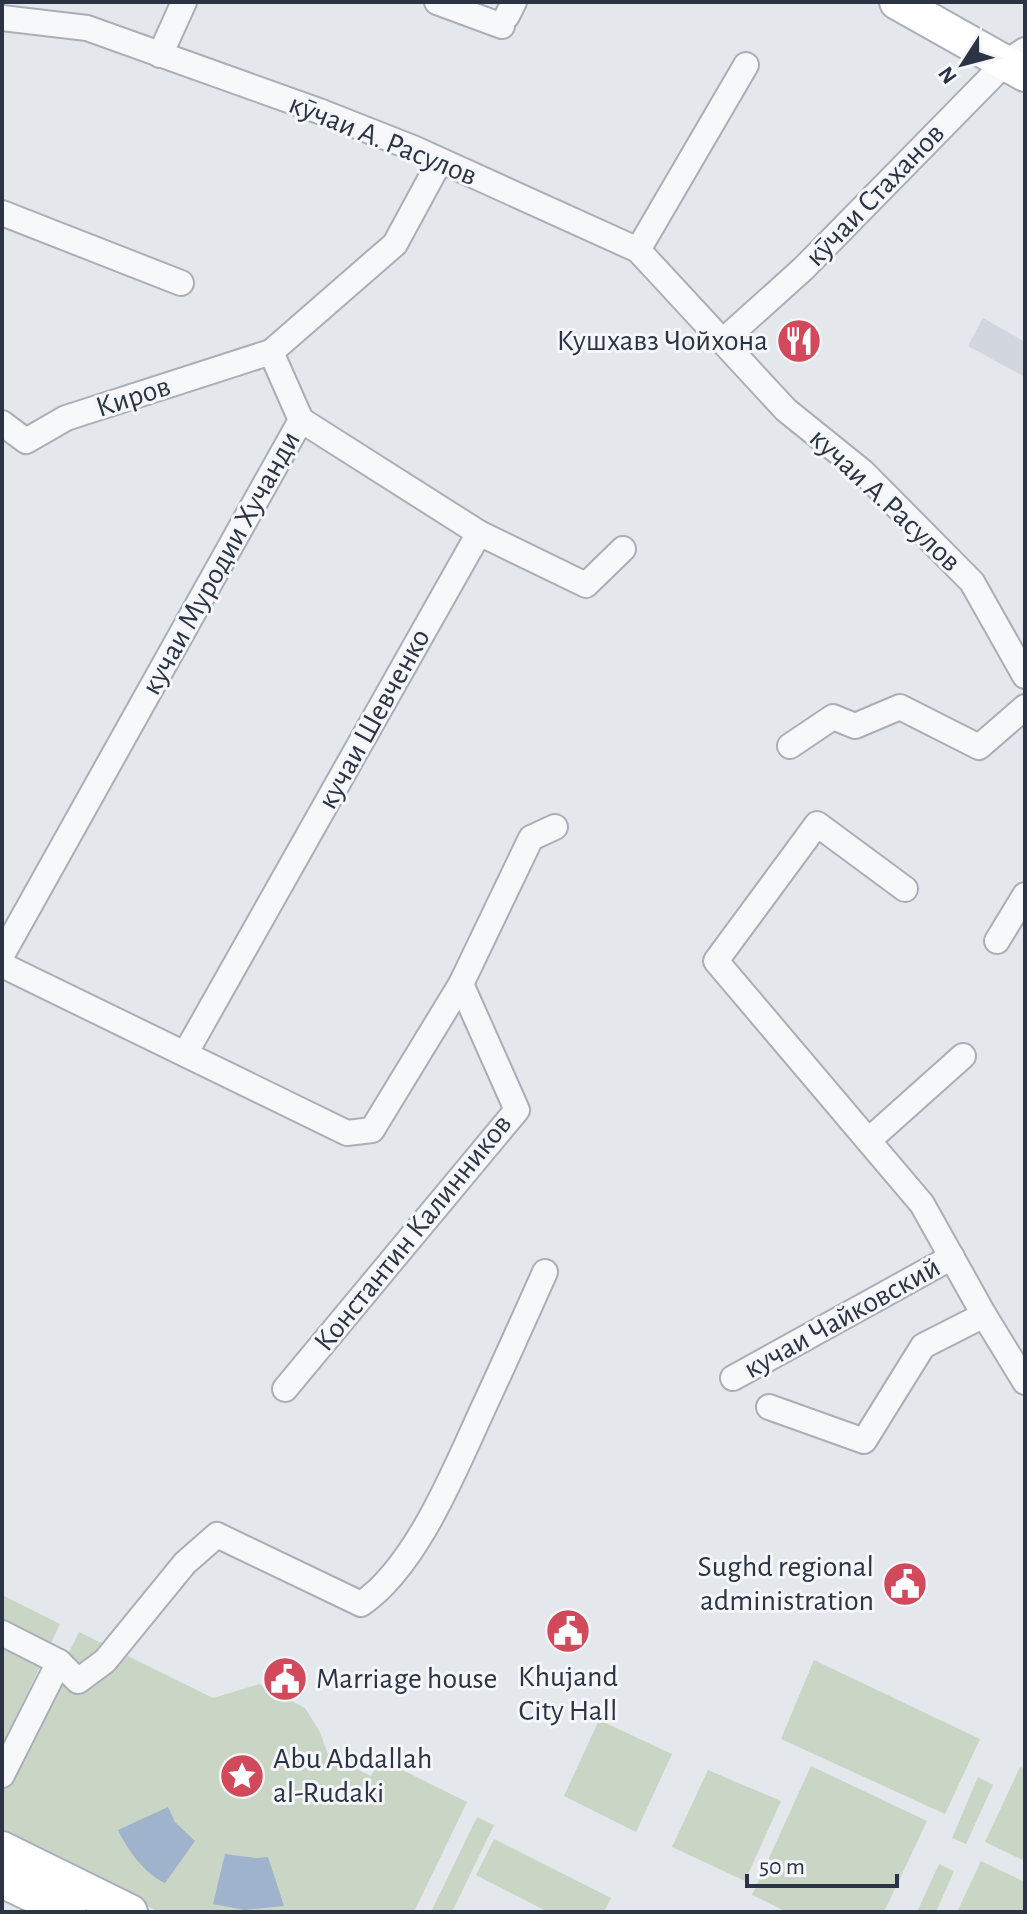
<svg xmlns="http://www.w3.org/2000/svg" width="1027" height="1914" font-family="'Alegreya Sans',sans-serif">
  <rect width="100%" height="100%" fill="#e4e7ec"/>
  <!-- built -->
  <polygon fill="#d2d6de" points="983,318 1025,342 1025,377 968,346"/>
  <!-- green -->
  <g fill="#c9d6c5">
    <polygon points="2,1595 60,1624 2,1747"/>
    <polygon points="79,1632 213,1698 259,1684 305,1708 320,1732 328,1755 371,1776 380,1759 467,1802 414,1912 159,1912 2,1835 2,1790"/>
    <polygon points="814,1660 980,1739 945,1814 781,1739"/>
    <polygon points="599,1720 672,1754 636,1832 564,1796"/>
    <polygon points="811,1766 927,1821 884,1912 787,1912 752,1895"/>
    <polygon points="1020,1767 1025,1769 1025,1861 985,1842"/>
    <polygon points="708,1770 781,1801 745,1881 672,1847"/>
    <polygon points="978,1777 993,1785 966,1844 952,1838"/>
    <polygon points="477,1817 494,1825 452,1912 431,1912"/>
    <polygon points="494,1839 611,1898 604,1912 548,1912 476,1875"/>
    <polygon points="981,1861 1025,1882 1025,1912 957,1912"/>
    <polygon points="939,1864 954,1871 936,1912 917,1912"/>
  </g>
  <!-- water -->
  <g fill="#9fb4cc">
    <path d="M168 1807 175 1822 195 1841 165 1883C144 1873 128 1851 118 1830Z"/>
    <polygon points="225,1854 257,1858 268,1857 284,1906 245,1910 213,1904"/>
  </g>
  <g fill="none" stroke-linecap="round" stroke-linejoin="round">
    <!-- street casing -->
    <g stroke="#a9aeb7" stroke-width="28">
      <g id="street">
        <polyline points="437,2 502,26"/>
        <polyline points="507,16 514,2"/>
        <polyline points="2,18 87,28 319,111 413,148 638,250 786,410 863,472 972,582 1025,676"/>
        <polyline points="160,55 184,2"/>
        <polyline points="2,213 181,283"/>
        <polyline points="638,250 746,65"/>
        <polyline points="724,340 804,268 1005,63 1025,50"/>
        <polyline points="301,420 479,533"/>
        <polyline points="2,423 26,441 66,418 271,352"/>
        <polyline points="790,746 833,717 855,726 900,707 979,747 1025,707"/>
        <polyline points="905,889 817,824 716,961 922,1204 984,1315 1025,1382"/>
        <polyline points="997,941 1025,895"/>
        <polyline points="2,955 301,420 271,352 395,244 440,161"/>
        <polyline points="2,965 347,1133 372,1130 461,984 531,838 555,827"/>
        <polyline points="185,1054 479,533 586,585 623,549"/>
        <polyline points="869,1140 963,1056"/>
        <polyline points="733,1378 952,1257"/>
        <polyline points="285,1389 517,1110 461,984"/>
        <polyline points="769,1407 864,1441 923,1346 984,1315"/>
        <path d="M2 1633 59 1662 78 1681 105 1661 185 1563 217 1535 361 1604C415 1568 454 1472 481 1413 503 1366 524 1319 545 1272"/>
        <polyline points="2,1775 59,1662"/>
      </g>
    </g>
    <!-- secondary casing -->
    <g stroke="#a9aeb7" stroke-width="38">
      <g id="secondary">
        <polyline points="897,2 1025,74"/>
        <polyline points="2,1849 130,1912"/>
        <polyline points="2,1880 69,1912"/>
      </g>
    </g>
    <!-- street -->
    <use href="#street" stroke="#f7f8fa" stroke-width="24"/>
    <!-- secondary -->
    <use href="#secondary" stroke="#fff" stroke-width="34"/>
  </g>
  <!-- icons -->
  <defs>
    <g id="restaurant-disc" transform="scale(2.3)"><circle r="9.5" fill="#d1495b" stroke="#f4f6f9"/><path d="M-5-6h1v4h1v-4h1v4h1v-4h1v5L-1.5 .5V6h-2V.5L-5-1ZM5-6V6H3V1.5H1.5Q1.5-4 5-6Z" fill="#fff"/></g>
    <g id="civic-disc" transform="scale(2.3)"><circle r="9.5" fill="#d1495b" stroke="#f4f6f9"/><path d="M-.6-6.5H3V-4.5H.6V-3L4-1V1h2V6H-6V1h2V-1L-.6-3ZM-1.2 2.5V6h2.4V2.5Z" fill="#fff"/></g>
    <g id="sight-disc" transform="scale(2.3)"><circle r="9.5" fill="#d1495b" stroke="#f4f6f9"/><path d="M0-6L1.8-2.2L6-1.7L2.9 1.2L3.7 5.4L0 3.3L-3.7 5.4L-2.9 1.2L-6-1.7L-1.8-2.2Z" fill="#fff"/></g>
  </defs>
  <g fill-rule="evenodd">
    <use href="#restaurant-disc" x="799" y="341"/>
    <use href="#civic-disc" x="905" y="1584"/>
    <use href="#civic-disc" x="568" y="1631"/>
    <use href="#civic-disc" x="285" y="1679"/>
    <use href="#sight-disc" x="242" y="1776"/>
  </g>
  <g text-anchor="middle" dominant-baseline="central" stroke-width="6" stroke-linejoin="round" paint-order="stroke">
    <!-- street labels -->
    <g font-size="30" fill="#2b3445" stroke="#f4f6f9">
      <text transform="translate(383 140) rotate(22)">кӯчаи А. Расулов</text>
      <text transform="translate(875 195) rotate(-46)">кӯчаи Стаханов</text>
      <text transform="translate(133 397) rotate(-18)">Киров</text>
      <text transform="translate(885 500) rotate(43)">кучаи А.Расулов</text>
      <text transform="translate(221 563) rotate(-61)">кучаи Муродии Хучанди</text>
      <text transform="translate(374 719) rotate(-61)">кучаи Шевченко</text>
      <text transform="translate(413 1233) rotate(-51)">Константин Калинников</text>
      <text transform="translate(842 1318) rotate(-29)">кучаи Чайковский</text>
    </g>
    <!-- poi labels -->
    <g font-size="30" fill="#2b3445" stroke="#f4f6f9" text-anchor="end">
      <text x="768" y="341">Кушхавз Чойхона</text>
      <text x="874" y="1567">Sughd regional<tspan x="874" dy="34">administration</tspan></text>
      <text x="568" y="1677" text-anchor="middle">Khujand<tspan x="568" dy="34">City Hall</tspan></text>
      <text x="316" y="1679" text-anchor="start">Marriage house</text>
      <text x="273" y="1759" text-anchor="start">Abu Abdallah<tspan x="273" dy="34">al-Rudaki</tspan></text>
    </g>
  </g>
  <!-- border -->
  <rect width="1027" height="1914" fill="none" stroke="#2b3445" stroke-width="8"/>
  <!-- north arrow -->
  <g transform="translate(963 64) rotate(234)" stroke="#f4f6f9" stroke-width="6" paint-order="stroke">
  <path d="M0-6L14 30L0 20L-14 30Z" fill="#2b3445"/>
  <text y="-12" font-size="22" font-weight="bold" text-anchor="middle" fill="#2b3445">N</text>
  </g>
  <!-- scale -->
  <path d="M747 1874v12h150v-12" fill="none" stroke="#2b3445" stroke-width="4"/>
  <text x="759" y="1874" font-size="24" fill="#2b3445" stroke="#f4f6f9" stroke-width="6" paint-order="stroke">50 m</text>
</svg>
